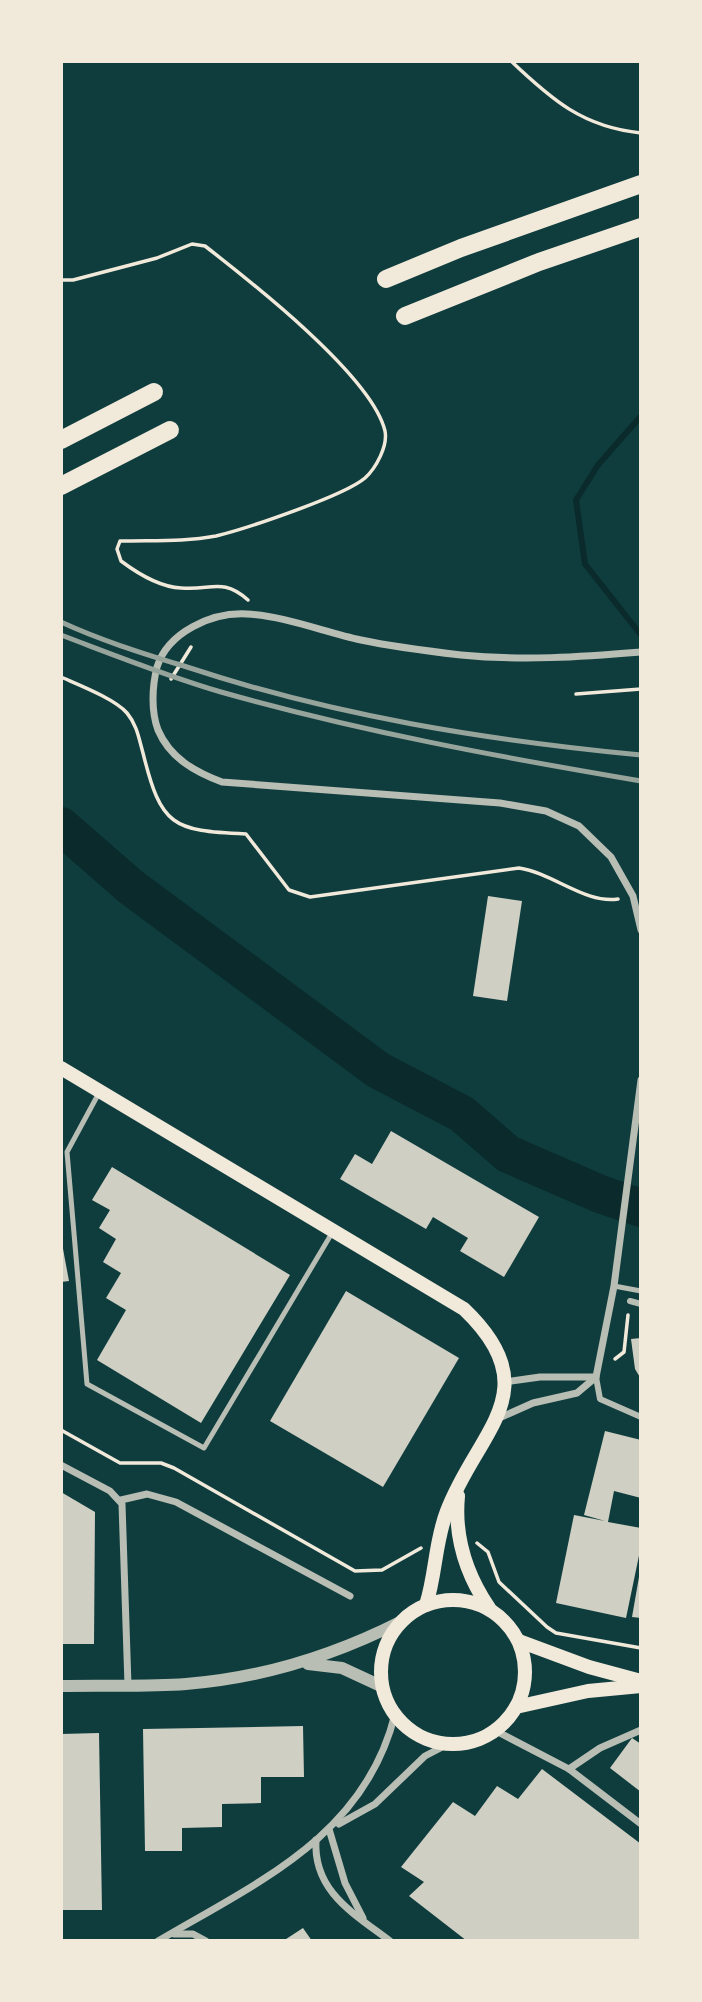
<svg xmlns="http://www.w3.org/2000/svg" width="702" height="2002" font-family="Barlow,sans-serif">
  <rect width="100%" height="100%" fill="#0f3d3e"/>
  <g fill="none" stroke-linecap="round" stroke-linejoin="round">
    <!-- stream -->
    <polyline stroke="#0a2a2b" stroke-width="6" points="641,416 598,465 576,500 585,564 641,635"/>
    <!-- river -->
    <polyline stroke="#0a2a2b" stroke-width="38" points="61,826 131,887 378,1070 462,1114 508,1154 600,1194 641,1208"/>
  </g>
  <!-- building -->
  <g fill="#cfcfc3">
    <polygon points="488,896 522,901 507,1001 473,996"/>
    <polygon points="391,1131 539,1217 504,1277 460,1251 468,1238 433,1217 426,1229 340,1179 355,1154 372,1164"/>
    <polygon points="112,1167 290,1275 201,1423 97,1360 126,1310 106,1298 121,1273 103,1262 116,1239 99,1228 110,1210 92,1200"/>
    <polygon points="61,1238 69,1281 61,1282"/>
    <polygon points="346,1291 459,1358 383,1487 270,1421"/>
    <polygon points="641,1338 641,1379 635,1369 631,1339"/>
    <polygon points="605,1431 641,1440 641,1498 614,1491 608,1522 641,1528 641,1546 626,1618 556,1603 574,1515 605,1521 584,1515"/>
    <polygon points="61,1492 95,1512 94,1644 61,1644"/>
    <polygon points="639,1577 641,1577 641,1618 632,1617"/>
    <polygon points="303,1726 304,1777 261,1777 261,1803 222,1804 222,1827 182,1828 182,1851 145,1851 143,1729"/>
    <polygon points="99,1733 102,1910 61,1910 61,1734"/>
    <polygon points="632,1738 641,1744 641,1792 610,1768"/>
    <polygon points="542,1769 641,1844 641,1941 467,1941 409,1896 424,1882 401,1867 453,1802 475,1816 497,1786 518,1799"/>
    <polygon points="303,1928 312,1941 283,1941"/>
  </g>
  <g fill="none" stroke-linecap="round" stroke-linejoin="round">
    <!-- path -->
    <g stroke="#f1e9da" stroke-width="3.5">
      <path d="M511 61C552 100 583 127 641 133"/>
      <path d="M61 280H73L157 258 192 244 205 246C250 281 372 376 385 431 388 446 376 468 365 478 344 496 245 529 216 536 184 542 152 540 120 541L117 549 121 561C137 573 160 587 181 588 211 591 222 577 248 600"/>
      <path d="M61 677C79 685 115 699 127 713 137 725 139 739 143 753 161 826 172 831 246 834L289 890 310 897 519 868C553 873 585 904 618 899"/>
      <polyline points="171,679 191,647"/>
      <polyline points="576,694 641,689"/>
      <polyline points="615,1359 624,1352 628,1315"/>
      <polyline points="61,1430 120,1463 161,1463 174,1468 355,1571 382,1570 421,1548"/>
      <polyline points="477,1543 488,1552 499,1582 547,1627 556,1633 641,1648"/>
    </g>
    <!-- service -->
    <g stroke="#b8beb3" stroke-width="5">
      <polyline points="100,1091 67,1152 87,1384 204,1448 332,1233"/>
      <polyline points="614,1286 641,1291"/>
    </g>
    <!-- pedestrian -->
    <g stroke="#b8beb3" stroke-width="6">
      <polyline points="630,1301 641,1304"/>
      <polyline points="596,1377 600,1399 641,1417"/>
    </g>
    <!-- minor -->
    <g stroke="#b8beb3" stroke-width="7">
      <path d="M641 652C581 657 521 661 461 655 427 651 394 647 361 640 324 632 285 616 247 614 212 612 168 632 157 667 152 687 151 711 158 730 170 758 195 772 222 782L500 803 546 811 579 826 611 857 633 896 641 930"/>
      <polyline points="505,1382 540,1377 596,1377"/>
      <polyline points="497,1419 533,1403 577,1393 596,1377 614,1286 641,1080"/>
      <polyline points="61,1465 110,1491 122,1504 128,1685"/>
      <polyline points="121,1500 147,1494 176,1502 350,1596"/>
      <polyline points="496,1731 569,1769 641,1824"/>
      <polyline points="569,1769 600,1748 641,1730"/>
      <polyline points="339,1824 375,1804 425,1756 448,1744"/>
      <polyline points="329,1829 345,1883 363,1918"/>
      <path d="M316 1840C313 1891 353 1913 390 1941"/>
      <polyline points="174,1934 193,1934 206,1941"/>
      <path d="M158 1941C258 1882 365 1836 395 1714"/>
    </g>
    <!-- tertiary -->
    <g stroke="#b8beb3" stroke-width="12">
      <polyline points="308,1664 342,1668 383,1687"/>
      <path d="M61 1686C103 1685 144 1687 186 1684 262 1678 335 1655 402 1621"/>
    </g>
    <!-- secondary -->
    <g stroke="#f1e9da" stroke-width="14">
      <path d="M61 1068 464 1309C550 1391 477 1431 447 1511 435 1541 436 1574 426 1605"/>
      <path d="M458 1496C454 1538 466 1574 489 1608"/>
      <circle cx="453" cy="1672" r="72"/>
      <polyline points="519,1641 589,1667 641,1681"/>
      <polyline points="516,1707 588,1691 641,1686"/>
    </g>
    <!-- motorway -->
    <g stroke="#f1e9da" stroke-width="18">
      <polyline points="386,279 461,248 641,184"/>
      <polyline points="405,316 539,262 641,227"/>
      <polyline points="61,440 154,392"/>
      <polyline points="61,486 170,430"/>
    </g>
    <!-- rail -->
    <g stroke="#97a49c" stroke-width="5">
      <path d="M61 622C102 641 145 654 187 667 335 716 485 740 641 755"/>
      <path d="M61 635C114 655 166 676 221 692 359 731 499 757 641 781"/>
    </g>
  </g>
  <!-- border -->
  <rect width="702" height="2002" fill="none" stroke="#f1e9da" stroke-width="126"/>
</svg>
